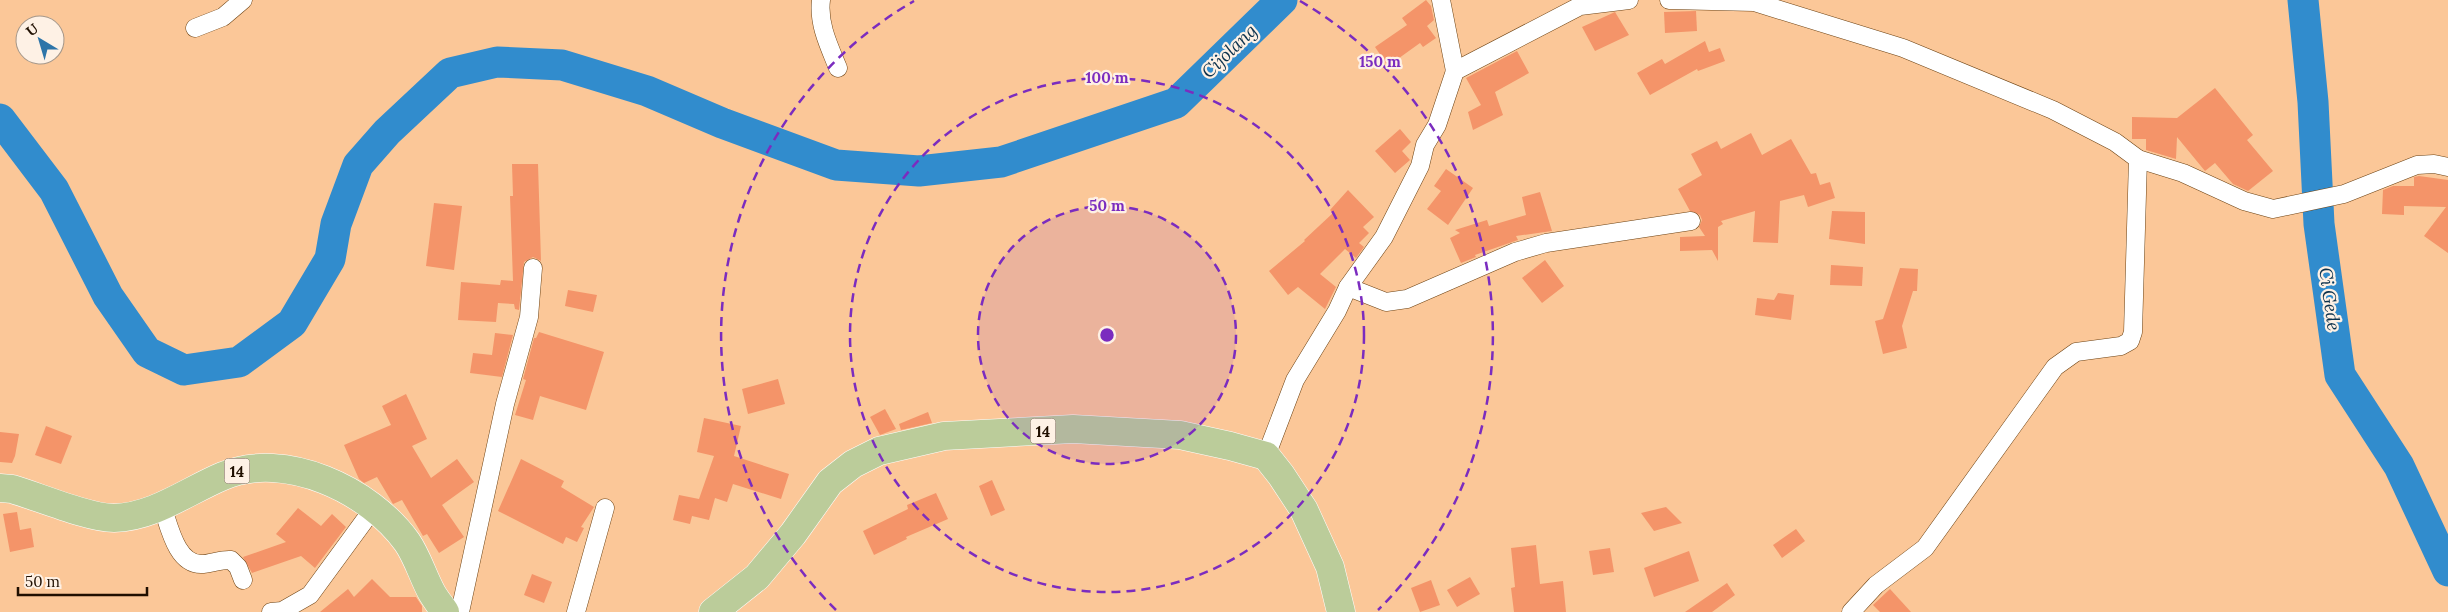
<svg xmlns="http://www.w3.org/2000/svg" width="2448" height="612" font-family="Lora,serif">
  <rect width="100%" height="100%" fill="#fbc798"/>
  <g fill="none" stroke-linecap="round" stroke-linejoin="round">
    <!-- river -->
    <g stroke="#318ccd" stroke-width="31">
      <polyline points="2303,0 2313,102 2319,224 2340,375 2399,466 2448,571"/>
      <polyline points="0,119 54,190 108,296 147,352 184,370 239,362 292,323 330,259 336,224 358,165 387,132 450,73 497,62 562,65 647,91 722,123 836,165 919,171 1001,162 1176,103 1282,0"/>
    </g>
  </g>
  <!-- building -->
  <g fill="#f49469">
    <polygon points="1426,0 1431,6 1434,20 1427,26 1436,38 1423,47 1420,43 1388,66 1375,47 1407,25 1402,18"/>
    <polygon points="1696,11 1697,31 1665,33 1664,12"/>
    <polygon points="1615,12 1629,35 1595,51 1582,27"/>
    <polygon points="1705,41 1709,52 1720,48 1725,61 1698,71 1697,69 1650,95 1637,73 1662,59 1665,64"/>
    <polygon points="1517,51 1529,73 1495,92 1503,115 1473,130 1468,112 1481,105 1466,78"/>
    <polygon points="2215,88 2253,135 2247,140 2273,171 2248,191 2233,184 2215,163 2205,171 2177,137 2176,159 2146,150 2146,139 2132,139 2132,117 2177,118"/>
    <polygon points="1400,129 1411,142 1402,151 1410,160 1395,173 1375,151"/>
    <polygon points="1751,133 1762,155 1791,139 1811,174 1816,173 1820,185 1830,182 1835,198 1808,207 1804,195 1780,201 1778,243 1753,242 1755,211 1721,221 1723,224 1718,227 1718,261 1712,250 1680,251 1680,237 1705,236 1699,227 1702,220 1700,215 1690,211 1678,189 1702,175 1691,154 1717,141 1721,149"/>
    <polygon points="512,164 538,164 541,261 533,257 524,262 519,310 515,309 514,304 498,303 496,322 458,320 461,282 500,285 501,280 513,281 510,196 513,196"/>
    <polygon points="1446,169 1473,188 1448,225 1427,209 1441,191 1434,186"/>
    <polygon points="2419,176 2448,180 2448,253 2424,236 2446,207 2404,206 2404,215 2382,214 2383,190 2393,186 2414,186 2414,177"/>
    <polygon points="1348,190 1374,217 1363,227 1369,233 1359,243 1364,247 1356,258 1345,249 1320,274 1336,287 1325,309 1298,287 1288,295 1269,271 1305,241 1304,240 1333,213 1330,210"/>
    <polygon points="1540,192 1552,231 1516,236 1518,240 1475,255 1476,257 1461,263 1450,238 1460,233 1455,230 1487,220 1489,226 1526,215 1522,197"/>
    <polygon points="434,203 462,206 454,270 426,266"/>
    <polygon points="1832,211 1865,212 1865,244 1829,239"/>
    <polygon points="1545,260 1564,286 1542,303 1522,278"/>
    <polygon points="1831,265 1863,267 1862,286 1830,285"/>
    <polygon points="1900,268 1918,269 1917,291 1913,291 1902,326 1907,348 1883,354 1875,321 1883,319"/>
    <polygon points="568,290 597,295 593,312 565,306"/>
    <polygon points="1778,293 1794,295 1791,320 1755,315 1757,298 1774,300"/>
    <polygon points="539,332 604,352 586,410 540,396 533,420 515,415 526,380 523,379 534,338 536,338"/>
    <polygon points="495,333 513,335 502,377 470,373 473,353 492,355"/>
    <polygon points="778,379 785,404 748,414 742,389"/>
    <polygon points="406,394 427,439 412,446 431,478 457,459 474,482 442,505 464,537 439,553 427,534 423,536 402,500 393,504 377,477 364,483 359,479 344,445 391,425 382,406"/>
    <polygon points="885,409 896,429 880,435 870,417"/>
    <polygon points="928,412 932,423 901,430 899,424"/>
    <polygon points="704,418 741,426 734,456 789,474 781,499 733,484 727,502 715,498 709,520 692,516 690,524 673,520 679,495 699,499 714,456 697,452"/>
    <polygon points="46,426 72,436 61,464 35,455"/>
    <polygon points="0,432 19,434 15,456 12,463 0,462"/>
    <polygon points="521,459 564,481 561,487 594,507 581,527 584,528 577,542 566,537 563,544 498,511"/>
    <polygon points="992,480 1005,510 991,516 979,486"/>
    <polygon points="936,493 948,519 906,537 907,539 874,555 863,531 908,509 907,505"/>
    <polygon points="1666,507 1682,523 1654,531 1641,513"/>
    <polygon points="298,508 321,526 332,514 346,527 315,568 301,556 252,573 243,557 286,542 276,534"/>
    <polygon points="17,512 20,530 31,528 34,547 10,552 3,514"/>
    <polygon points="1796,529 1805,541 1782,558 1773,545"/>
    <polygon points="1536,545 1540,584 1563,581 1566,612 1514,612 1511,588 1515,587 1511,548"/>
    <polygon points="1610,548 1614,572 1593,575 1589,551"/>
    <polygon points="1689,551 1699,581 1654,597 1644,568"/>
    <polygon points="532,574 552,582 544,603 524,595"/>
    <polygon points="1470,577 1480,594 1457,607 1447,590"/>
    <polygon points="372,579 390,597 416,597 422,606 422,612 320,612 348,589 354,597"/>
    <polygon points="1431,580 1440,605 1420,612 1411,588"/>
    <polygon points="1727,583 1735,595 1712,612 1685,612"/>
    <polygon points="1890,589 1911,612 1880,612 1873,605"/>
  </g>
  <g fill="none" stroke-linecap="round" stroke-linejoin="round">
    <!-- minor casing -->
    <g stroke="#6d4212" stroke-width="19">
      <g id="minor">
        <path d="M821 0C818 24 829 46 838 68"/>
        <polyline points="1441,0 1455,71"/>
        <polyline points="1669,0 1754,2 1903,48 2053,110 2115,142 2138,159 2183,173 2244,201 2273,209 2344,194 2417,165 2434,164 2448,167"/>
        <polyline points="195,28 223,17 243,0"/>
        <polyline points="1348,287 1386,302 1407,299 1515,252 1546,243 1691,221"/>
        <polyline points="1266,456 1295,380 1337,311 1348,287 1384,237 1420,166 1425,145 1437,125 1455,71 1580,6 1629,0"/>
        <path d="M162 506C169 525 176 564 201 564 211 564 221 559 231 560L238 567 243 580"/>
        <polyline points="271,612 282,611 310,595 373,509"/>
        <polyline points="460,612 505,404 529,317 533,268"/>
        <polyline points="576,612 605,508"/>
        <polyline points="1851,612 1876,585 1925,548 2055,367 2076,352 2121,346 2130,341 2133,332 2138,159"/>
      </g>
    </g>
    <!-- trunk casing -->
    <g stroke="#fff" stroke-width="29">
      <g id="trunk">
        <path d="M0 488 12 489C39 497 89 518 114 518 154 517 187 491 223 476 285 450 370 490 407 542 418 558 423 577 432 593 436 600 441 606 445 612"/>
        <polyline points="713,612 757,577 793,534 830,482 853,464 879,451 944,436 1073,429 1180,435 1230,446 1266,456 1281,475 1304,510 1330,567 1341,612"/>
      </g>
    </g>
    <!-- minor -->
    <use href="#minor" stroke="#fff" stroke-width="18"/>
    <!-- trunk -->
    <use href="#trunk" stroke="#bbcc9a" stroke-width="28"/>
  </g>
  <!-- distance rings -->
  <circle cx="1107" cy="335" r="129" fill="#7b2cbf" fill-opacity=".12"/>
  <g fill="none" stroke="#7b2cbf" stroke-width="2.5" stroke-dasharray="9 6">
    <circle cx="1107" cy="335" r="129"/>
    <circle cx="1107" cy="335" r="257"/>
    <path d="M836 610A386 386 0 0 1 914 1M1300 1A386 386 0 0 1 1378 610"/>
  </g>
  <g text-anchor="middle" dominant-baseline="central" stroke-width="4.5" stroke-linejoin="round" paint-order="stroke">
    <!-- shield labels -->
    <g fill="#fef1e5" stroke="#635345" stroke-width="1">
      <rect x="1030.5" y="418.5" width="25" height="25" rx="4"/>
      <rect x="224.5" y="458.5" width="25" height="25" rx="4"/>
    </g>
    <g font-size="15" font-weight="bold" fill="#200f00">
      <text x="1043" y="431">14</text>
      <text x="237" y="471">14</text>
    </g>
    <!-- water labels -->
    <g font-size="18" font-style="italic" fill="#0d324d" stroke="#fef1e5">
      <text transform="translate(1229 51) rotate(-44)">Cijolang</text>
      <text transform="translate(2330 299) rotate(82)">Ci Gede</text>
    </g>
  </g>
  <circle cx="1107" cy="335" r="8" fill="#7b2cbf" stroke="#fef1e5" stroke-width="2.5"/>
  <g font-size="15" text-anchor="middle" font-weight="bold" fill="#7b2cbf" stroke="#fef1e5" stroke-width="4.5" stroke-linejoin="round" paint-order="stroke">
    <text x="1380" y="67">150 m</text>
    <text x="1107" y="83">100 m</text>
    <text x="1107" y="211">50 m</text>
  </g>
  <!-- north arrow -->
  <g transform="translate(40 40) rotate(322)"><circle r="24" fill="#fef1e5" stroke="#a59789"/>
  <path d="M0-4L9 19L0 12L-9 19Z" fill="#2e75a9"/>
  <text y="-8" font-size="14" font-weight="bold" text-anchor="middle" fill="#200f00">U</text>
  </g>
  <!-- scale -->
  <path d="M18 587v8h129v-8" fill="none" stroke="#200f00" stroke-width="2.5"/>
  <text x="25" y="587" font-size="15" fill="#200f00" stroke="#fef1e5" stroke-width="4" paint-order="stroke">50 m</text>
</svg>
